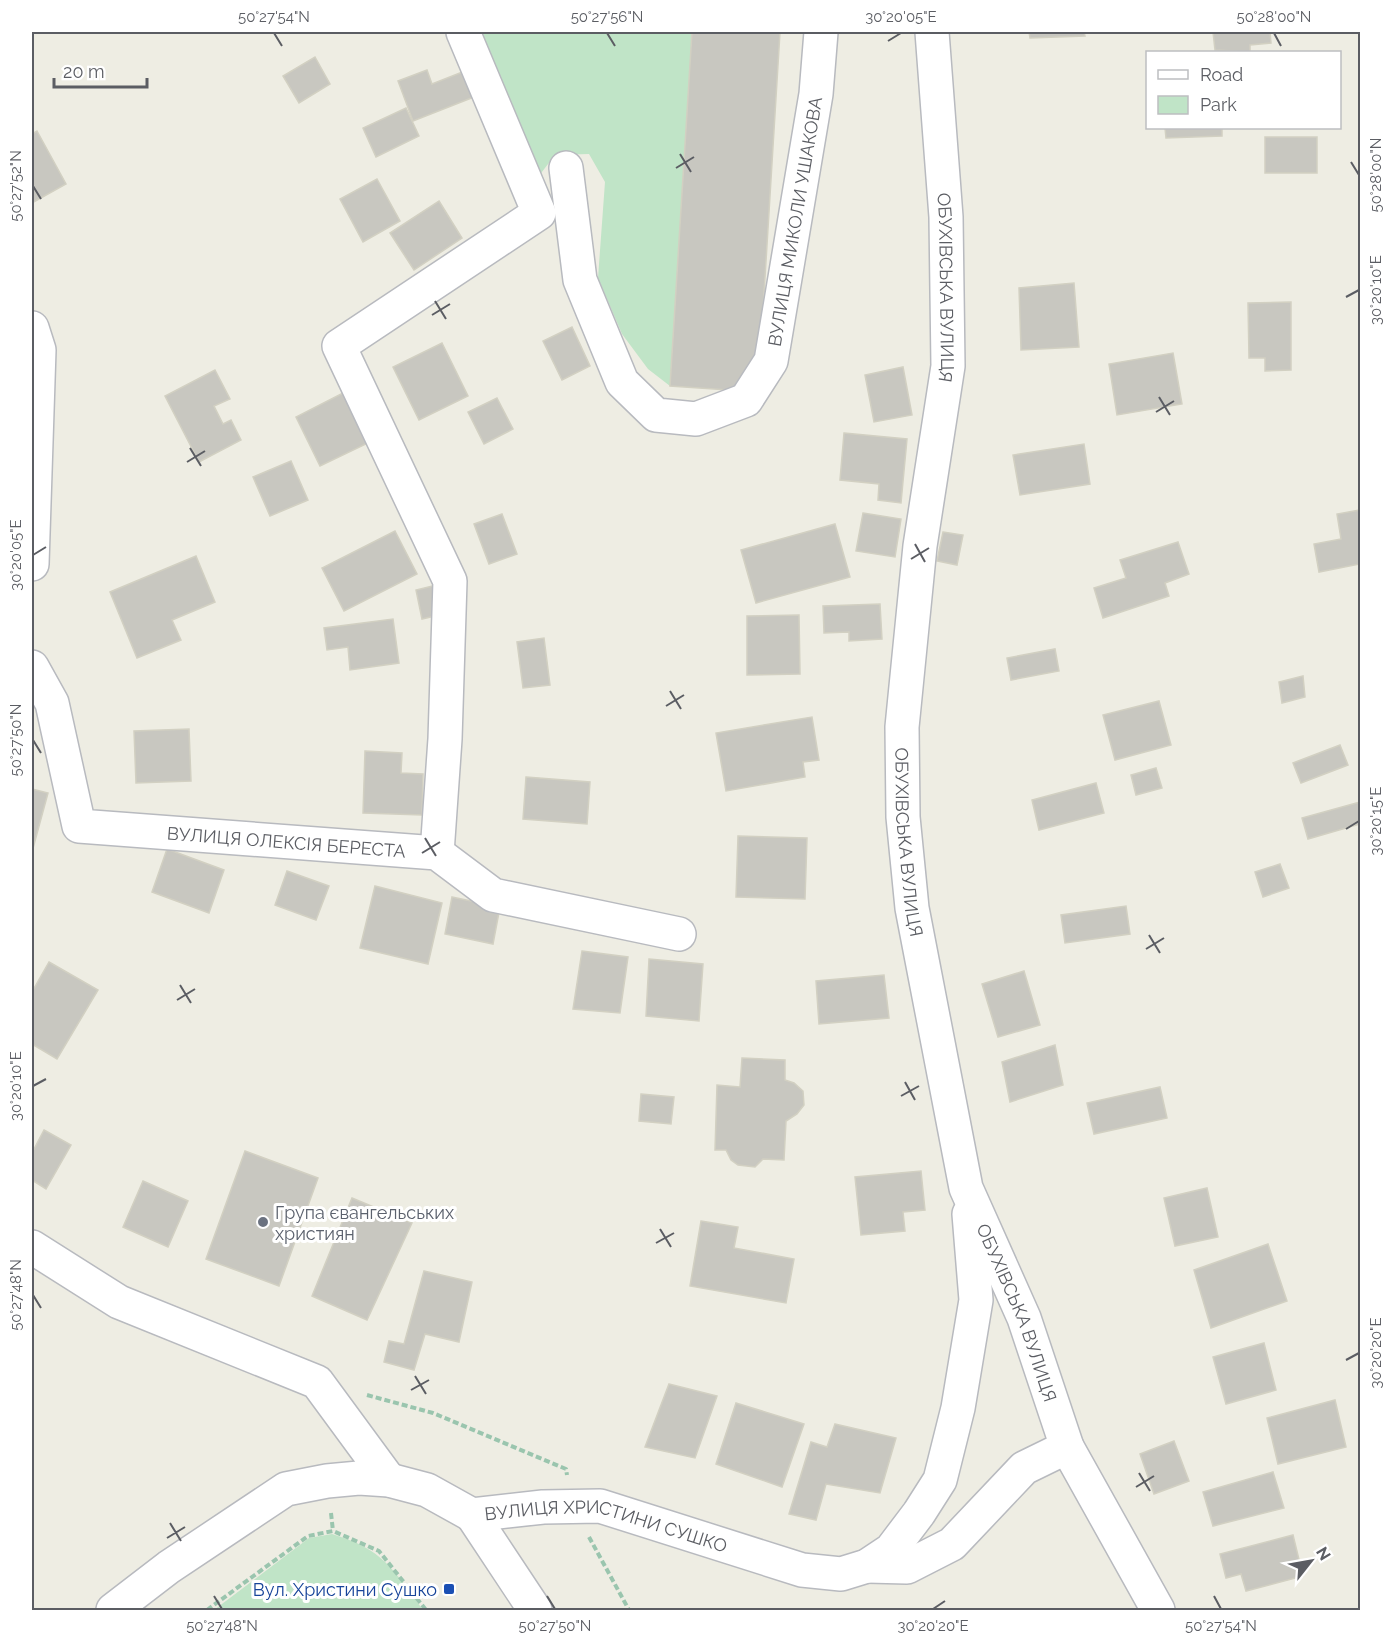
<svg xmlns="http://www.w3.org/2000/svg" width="1392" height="1642" font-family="Raleway,sans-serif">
  <rect width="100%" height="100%" fill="#eeede3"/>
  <!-- green -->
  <g fill="#c0e4c7">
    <polygon points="479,32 692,32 670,386 648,369 622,334 598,278 605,182 589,154 555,155 538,177"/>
    <path d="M332 1534C383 1549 393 1569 423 1610H214L309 1538Z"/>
  </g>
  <!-- building -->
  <g fill="#c8c7c0" stroke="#d2d0c2" stroke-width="1.5">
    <polygon points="692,32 780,32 758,392 670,386"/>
    <polygon points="1029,32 1084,32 1085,36 1030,38"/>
    <polygon points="1213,32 1270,32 1271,43 1250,45 1250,52 1215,50"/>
    <polygon points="315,57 330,84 299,103 283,76"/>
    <polygon points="470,69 479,95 413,121 398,81 427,70 432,84"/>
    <polygon points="406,108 419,136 376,157 363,128"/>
    <polygon points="1165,128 1222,128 1222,136 1166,138"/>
    <polygon points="37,131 66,184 32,203 32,134"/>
    <rect x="1265" y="137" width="52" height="36"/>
    <polygon points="377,179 400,221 363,242 340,199"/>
    <polygon points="439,201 462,238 414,270 390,233"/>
    <polygon points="1074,283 1079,347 1021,350 1019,288"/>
    <polygon points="1291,302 1291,370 1265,371 1265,358 1249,358 1248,303"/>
    <polygon points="572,327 590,366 562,380 543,341"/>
    <polygon points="442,343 468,396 419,420 393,367"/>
    <polygon points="1173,353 1182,404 1117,415 1109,364"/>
    <polygon points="903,367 912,415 874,422 865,375"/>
    <polygon points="215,370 230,399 214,406 223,424 231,420 241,440 199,462 165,396"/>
    <polygon points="343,393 368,443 320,466 296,417"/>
    <polygon points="497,398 513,429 484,444 468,412"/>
    <polygon points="844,433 907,439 901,503 878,500 879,484 840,480"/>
    <polygon points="1084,444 1090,484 1020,495 1013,455"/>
    <polygon points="291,461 308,500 270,516 253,477"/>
    <polygon points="1360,510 1360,564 1319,572 1314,544 1341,539 1337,514"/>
    <polygon points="863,513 901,519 895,557 856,551"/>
    <polygon points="502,514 517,554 489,564 474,524"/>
    <polygon points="835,524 850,577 756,603 741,550"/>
    <polygon points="395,531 417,574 344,611 322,568"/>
    <polygon points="943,532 963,535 957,565 937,561"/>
    <polygon points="1178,542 1189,574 1165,583 1169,596 1103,618 1094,588 1126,578 1120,560"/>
    <polygon points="196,556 215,602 172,620 181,640 137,658 110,592"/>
    <polygon points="441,584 448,613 422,619 416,590"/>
    <polygon points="880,604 882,639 849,641 849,632 824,633 823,606"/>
    <polygon points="799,615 800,674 747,675 747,616"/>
    <polygon points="393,619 399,663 350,670 348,647 327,650 324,628"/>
    <polygon points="544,638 550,685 523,688 517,642"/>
    <polygon points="1055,649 1059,671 1011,680 1007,658"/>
    <polygon points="1303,676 1305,697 1282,703 1279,682"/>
    <polygon points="1159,701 1171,745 1115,760 1103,715"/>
    <polygon points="812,717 819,760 803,762 805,777 726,791 716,733"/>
    <polygon points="189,729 191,781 136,783 134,731"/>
    <polygon points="1340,745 1348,765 1301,783 1293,763"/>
    <polygon points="365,751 402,753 401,773 423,774 422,815 363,813"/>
    <polygon points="1156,768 1162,788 1136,795 1131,775"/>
    <polygon points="526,777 590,782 587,824 523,819"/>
    <polygon points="1096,783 1104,813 1039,830 1032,800"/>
    <polygon points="32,789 48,793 32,852"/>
    <polygon points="1360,802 1360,824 1308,839 1302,818"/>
    <polygon points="738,836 807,838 805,899 736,897"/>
    <polygon points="167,849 224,870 209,913 152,892"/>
    <polygon points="1280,864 1289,888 1263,897 1255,872"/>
    <polygon points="287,871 329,886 316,920 275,905"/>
    <polygon points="375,886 442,903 428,964 360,948"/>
    <polygon points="452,897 500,907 493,944 445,934"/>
    <polygon points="1126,906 1130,934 1065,943 1061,915"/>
    <polygon points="582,951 628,957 620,1013 573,1009"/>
    <polygon points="649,959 703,964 699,1021 646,1016"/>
    <polygon points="49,962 98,990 57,1059 32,1044 32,992"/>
    <polygon points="1024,971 1040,1025 998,1037 982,984"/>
    <polygon points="884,975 889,1018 819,1024 816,981"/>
    <polygon points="1055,1045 1063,1085 1010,1102 1002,1062"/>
    <polygon points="742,1058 785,1060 785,1080 794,1083 803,1091 804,1105 797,1114 786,1121 784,1160 763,1159 755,1167 738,1165 731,1160 726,1150 715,1150 717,1085 740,1087"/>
    <polygon points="1160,1087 1167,1118 1094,1134 1087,1103"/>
    <polygon points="641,1094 674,1097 671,1124 639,1121"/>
    <polygon points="44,1130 71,1145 46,1189 32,1180 32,1153"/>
    <polygon points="245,1151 318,1178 279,1286 206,1259"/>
    <polygon points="921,1171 925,1210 903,1212 905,1231 861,1235 855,1177"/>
    <polygon points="143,1181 188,1201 168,1247 123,1227"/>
    <polygon points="1207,1188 1218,1237 1175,1246 1164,1198"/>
    <polygon points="352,1198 412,1223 367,1320 312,1296"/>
    <polygon points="701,1221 738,1227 734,1248 794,1259 786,1303 690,1286"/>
    <polygon points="1268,1244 1287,1301 1211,1328 1194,1270"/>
    <polygon points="424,1271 472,1282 459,1342 425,1334 414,1370 384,1362 389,1341 404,1344"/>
    <polygon points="1264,1343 1276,1390 1226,1404 1213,1357"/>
    <polygon points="669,1384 717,1396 695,1458 645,1447"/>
    <polygon points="1335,1400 1346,1447 1278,1464 1267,1418"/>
    <polygon points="736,1403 804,1424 782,1487 716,1464"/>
    <polygon points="835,1424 896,1438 880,1493 826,1484 816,1520 789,1514 811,1442 827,1447"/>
    <polygon points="1174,1441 1189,1481 1154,1494 1140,1454"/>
    <polygon points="1273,1472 1284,1508 1213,1526 1203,1492"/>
    <polygon points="1293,1535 1303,1576 1246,1591 1241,1574 1226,1578 1220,1554"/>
  </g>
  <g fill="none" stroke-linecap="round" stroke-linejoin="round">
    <!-- minor casing -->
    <g stroke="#b8babf" stroke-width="36">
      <g id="minor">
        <path id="s1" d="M932 32 946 217 948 366 920 546 902 727 903 817 912 908 966 1188 1024 1318 1067 1447 1158 1610"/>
        <path id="s2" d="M566 168 580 280 622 382 656 415 696 419 746 400 771 361 816 94 821 32"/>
        <polyline points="32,328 39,350 32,564"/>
        <path id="s3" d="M32 667 52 703 79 826 437 853 493 895 679 934"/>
        <polyline points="437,853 445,739 450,581 339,346 539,213 463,32"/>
        <polyline points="32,1247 119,1302 317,1382 389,1480"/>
        <polyline points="472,1515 535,1610"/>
        <polyline points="867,1566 907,1567 952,1544 1024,1468 1067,1447"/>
        <path id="s4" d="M113 1610 169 1567 286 1489 327 1481 359 1478 389 1480 427 1490 472 1515 543 1507 600 1506 802 1570 841 1574 867 1566 891 1550 919 1513 940 1480 958 1408 976 1300 969 1214"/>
      </g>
    </g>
    <!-- path -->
    <g stroke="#9ac5ae" stroke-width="4" stroke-dasharray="6 3" stroke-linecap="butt">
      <polyline points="367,1395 433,1413 566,1469 567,1475"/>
      <polyline points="331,1513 333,1531"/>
      <polyline points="589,1537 629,1610"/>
      <polyline points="207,1610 308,1536 333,1531 379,1551 426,1610"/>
    </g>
    <!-- minor -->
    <use href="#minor" stroke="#fff" stroke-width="33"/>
  </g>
  <!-- ticks -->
  <path fill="none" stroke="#5b5d63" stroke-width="2" d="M274 33 282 46M607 33 615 46M1274 33 1281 46M888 41 901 33M680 154 691 172M1351 162 1359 175M676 168 694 157M33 186 41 199M1346 297 1359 290M435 301 446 319M432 315 450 304M1159 397 1170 415M1156 412 1174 401M190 448 201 466M187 462 205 451M915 544 925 562M33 555 46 547M911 559 929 548M670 691 681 709M666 706 684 695M33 740 41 753M1346 829 1359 821M425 838 436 856M422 853 440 842M1149 935 1160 953M1146 949 1164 938M180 985 191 1003M177 1000 195 989M905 1082 915 1100M33 1086 46 1079M901 1096 919 1086M660 1229 671 1247M656 1243 674 1233M33 1295 41 1308M1346 1360 1359 1353M415 1376 426 1394M411 1390 429 1380M1139 1473 1150 1491M1136 1487 1154 1476M170 1523 181 1541M167 1538 185 1527M214 1596 222 1609M547 1596 555 1609M1214 1596 1221 1609M933 1609 945 1601"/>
  <!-- markers -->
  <circle fill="#6b7280" stroke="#fff" stroke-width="2" cx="263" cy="1222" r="6"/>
  <rect fill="#1a4fb4" stroke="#fff" stroke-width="2" x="443" y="1583" width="12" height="12" rx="3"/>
  <g text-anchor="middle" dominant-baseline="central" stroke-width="6" stroke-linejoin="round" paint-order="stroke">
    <!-- street labels -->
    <g font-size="18" fill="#5b5d63" stroke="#fff">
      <text stroke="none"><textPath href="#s2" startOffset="552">ВУЛИЦЯ МИКОЛИ УШАКОВА</textPath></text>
      <text stroke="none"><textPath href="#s1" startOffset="256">ОБУХІВСЬКА ВУЛИЦЯ</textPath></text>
      <text stroke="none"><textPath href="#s3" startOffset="375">ВУЛИЦЯ ОЛЕКСІЯ БЕРЕСТА</textPath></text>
      <text stroke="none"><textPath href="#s1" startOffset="814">ОБУХІВСЬКА ВУЛИЦЯ</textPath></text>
      <text stroke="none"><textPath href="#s1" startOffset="1300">ОБУХІВСЬКА ВУЛИЦЯ</textPath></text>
      <text stroke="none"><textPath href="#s4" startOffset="543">ВУЛИЦЯ ХРИСТИНИ СУШКО</textPath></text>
    </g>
    <!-- worship labels -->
    <g font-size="18" fill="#5b616d" stroke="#fff" text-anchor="start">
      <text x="275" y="1212">Група євангельських<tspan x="275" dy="21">християн</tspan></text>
    </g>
    <!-- transit labels -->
    <g font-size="18" fill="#164399" stroke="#fff" text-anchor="end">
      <text x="437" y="1589">Вул. Христини Сушко</text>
    </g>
  </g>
  <!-- border -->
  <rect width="1392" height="1642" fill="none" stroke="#ffffff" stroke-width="66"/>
  <!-- legend -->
  <rect x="1146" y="51" width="195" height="78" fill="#ffffff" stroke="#bdbec1" stroke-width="1.5"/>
  <rect x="1158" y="70" width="30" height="9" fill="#ffffff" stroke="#bdbec1" stroke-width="1.5"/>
  <text x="1200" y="81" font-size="18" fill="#5b5d63">Road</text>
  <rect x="1158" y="96" width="30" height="18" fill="#c0e4c7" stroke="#bdbec1" stroke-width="1.5"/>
  <text x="1200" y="111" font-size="18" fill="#5b5d63">Park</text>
  <!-- north arrow -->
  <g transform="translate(1311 1561) rotate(59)" stroke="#ffffff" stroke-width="4.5" paint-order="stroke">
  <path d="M0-4.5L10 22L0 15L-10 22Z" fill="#5b5d63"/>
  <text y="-9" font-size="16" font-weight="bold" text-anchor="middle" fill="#5b5d63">N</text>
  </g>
  <!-- scale -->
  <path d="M54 78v9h93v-9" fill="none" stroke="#5b5d63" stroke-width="3"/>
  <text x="63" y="78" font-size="18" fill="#5b5d63" stroke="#ffffff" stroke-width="4.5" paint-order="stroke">20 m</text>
  <rect x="33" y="33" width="1326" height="1576" fill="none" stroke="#5b5d63" stroke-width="2"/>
  <g font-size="15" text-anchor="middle" fill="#5b5d63">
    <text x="274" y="22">50°27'54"N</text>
    <text x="607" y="22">50°27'56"N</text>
    <text x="901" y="22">30°20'05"E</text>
    <text x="1274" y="22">50°28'00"N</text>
    <text transform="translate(1376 175) rotate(-90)" y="5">50°28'00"N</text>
    <text transform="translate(16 186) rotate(-90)" y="5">50°27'52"N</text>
    <text transform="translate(1376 290) rotate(-90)" y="5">30°20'10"E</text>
    <text transform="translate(16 555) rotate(-90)" y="5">30°20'05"E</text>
    <text transform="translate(16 740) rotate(-90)" y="5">50°27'50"N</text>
    <text transform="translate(1376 821) rotate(-90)" y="5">30°20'15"E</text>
    <text transform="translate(16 1086) rotate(-90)" y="5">30°20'10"E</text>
    <text transform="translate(16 1295) rotate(-90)" y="5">50°27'48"N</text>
    <text transform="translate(1376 1353) rotate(-90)" y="5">30°20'20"E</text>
    <text x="222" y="1631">50°27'48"N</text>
    <text x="555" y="1631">50°27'50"N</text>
    <text x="933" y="1631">30°20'20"E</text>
    <text x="1221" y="1631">50°27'54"N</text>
  </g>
</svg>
